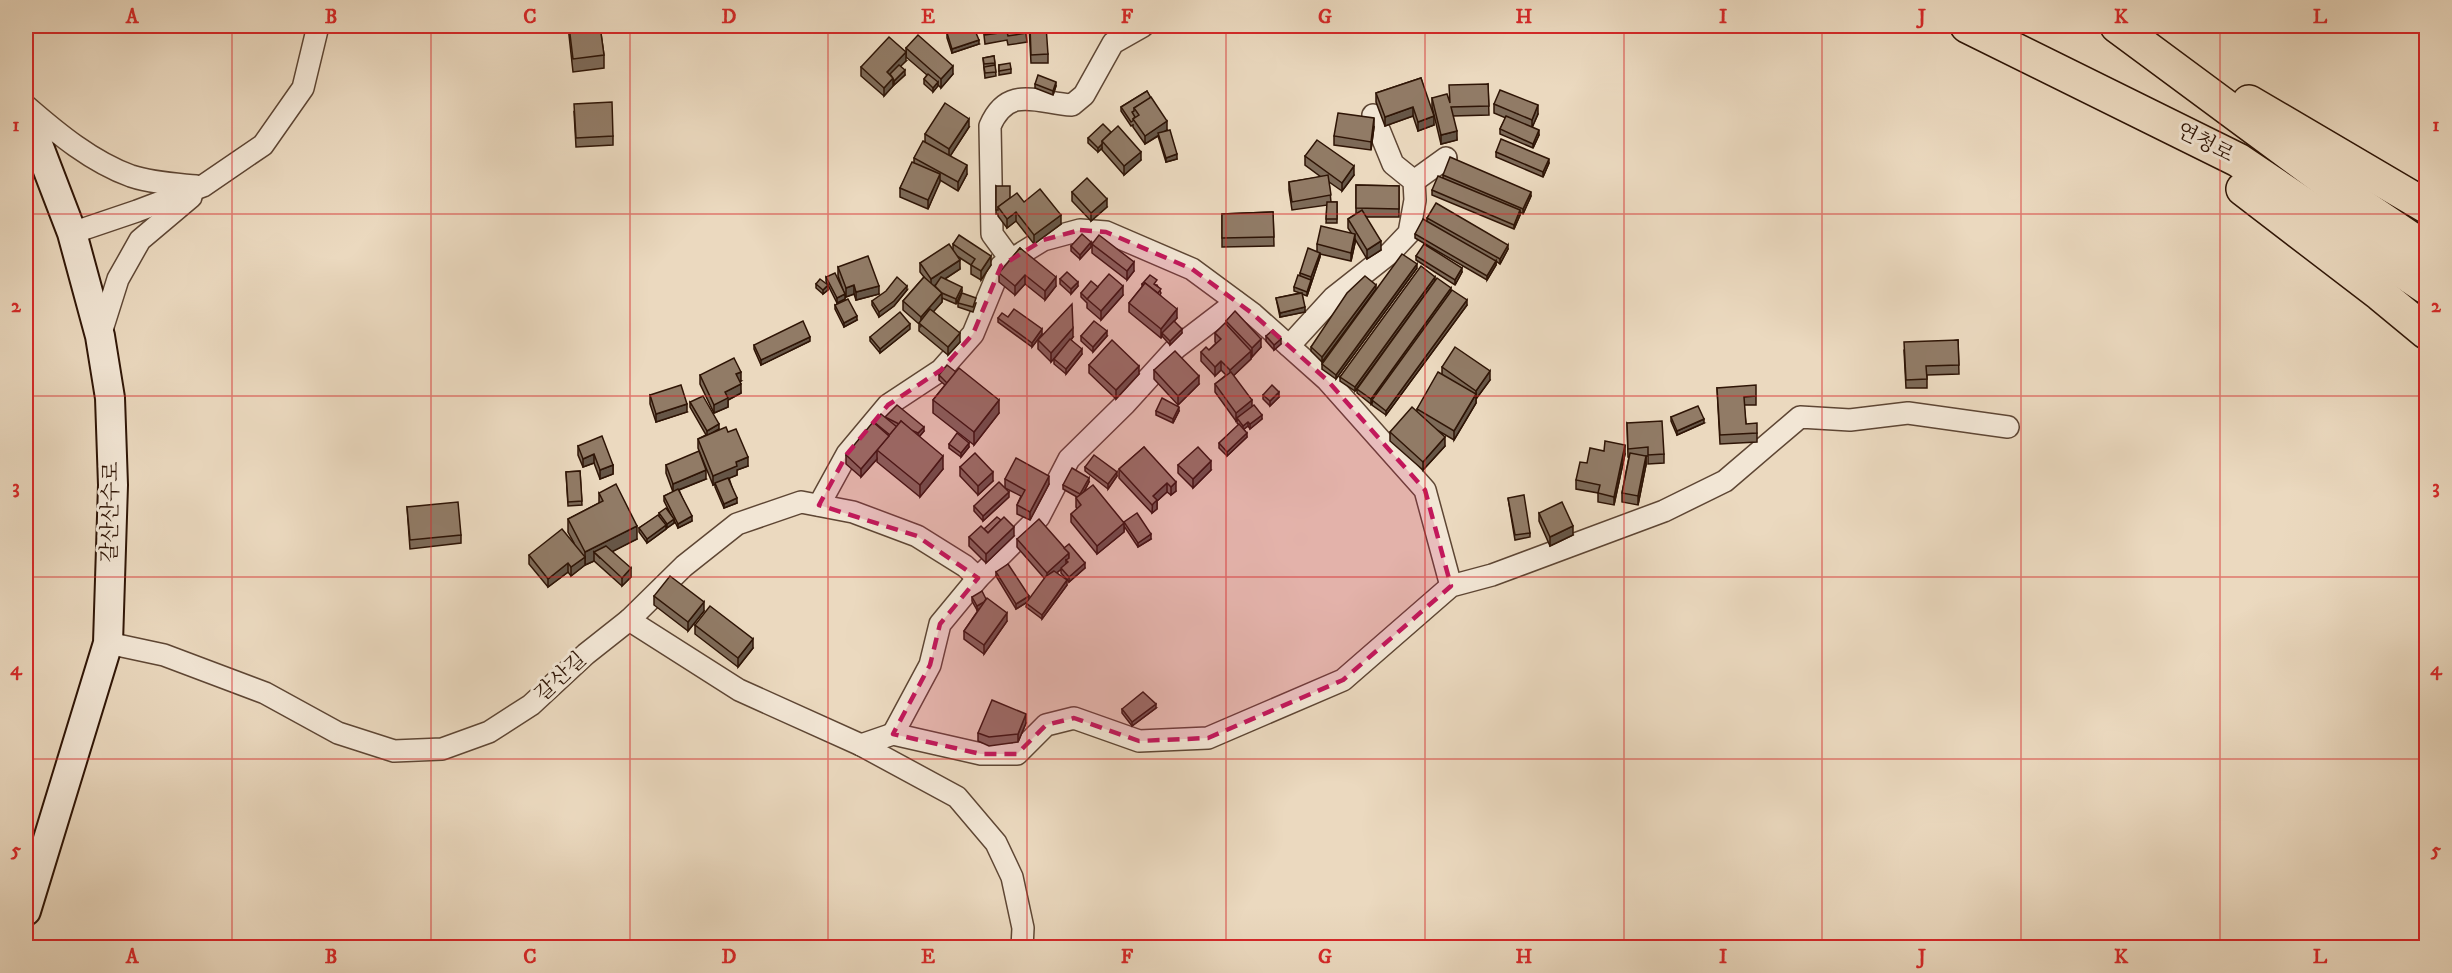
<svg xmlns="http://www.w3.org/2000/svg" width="2452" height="973" font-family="'IM FELL DW Pica','Noto Serif KR',serif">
  <rect width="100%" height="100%" fill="#ebd9bf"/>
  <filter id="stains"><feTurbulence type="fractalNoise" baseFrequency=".00333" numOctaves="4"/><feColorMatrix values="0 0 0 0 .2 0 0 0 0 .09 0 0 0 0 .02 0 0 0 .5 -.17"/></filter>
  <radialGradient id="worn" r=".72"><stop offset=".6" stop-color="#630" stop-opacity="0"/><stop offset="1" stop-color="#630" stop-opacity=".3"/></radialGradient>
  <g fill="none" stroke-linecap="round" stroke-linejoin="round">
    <!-- street casing -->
    <g stroke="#5e4634" stroke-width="24">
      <g id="street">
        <path d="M26 106C57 133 92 162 131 176 152 183 175 184 196 186"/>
        <polyline points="1414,181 1446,158"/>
        <polyline points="72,233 137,211 203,186 263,145 303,88 318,26"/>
        <path d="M1011 260 992 234 990 126C1008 84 1038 103 1072 105L1084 95 1113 43 1143 26"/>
        <polyline points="100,336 118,279 140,240 191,197"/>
        <polyline points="1289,346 1333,298 1390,253 1409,233 1415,200 1414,181 1393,164 1373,115"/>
        <polyline points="819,505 847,454 888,405 941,370 973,334 1001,266 1043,240 1080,230 1106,232 1192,269 1253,314 1327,380 1425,490 1451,586"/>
        <polyline points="629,620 739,690 861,745 957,797 996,843 1012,877 1023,928 1022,948"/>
        <polyline points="108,643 164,655 265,693 338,733 394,751 442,749 489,732 531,705 586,654 629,620 684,566 737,524 801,502 853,512 917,536 965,566 978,578"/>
        <polyline points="893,734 930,665 940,624 978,578 1039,517 1069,459 1125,404 1176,348 1236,302"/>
        <polyline points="861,745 893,734 981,754 1017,754 1046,725 1074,718 1139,741 1208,738 1343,680 1451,586 1492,575 1664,511 1725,481 1800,417 1850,420 1908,413 2008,427 1972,422"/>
      </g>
    </g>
    <!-- secondary casing -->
    <g stroke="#2f1506" stroke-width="32">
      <polyline id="secondary" points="26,113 72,233 100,336 110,398 113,485 108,643 26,911"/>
    </g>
    <!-- highway casing -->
    <g stroke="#2f1506" stroke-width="36">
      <g id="highway">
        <polyline points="1967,26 2238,160 2426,287"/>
        <polyline points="2117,26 2340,191 2426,249"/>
        <polyline points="2249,102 2426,206"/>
        <polyline points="2243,189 2380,294 2426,332"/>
      </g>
    </g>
    <!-- street -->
    <use href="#street" stroke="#f2e6d5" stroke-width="21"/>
    <!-- secondary -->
    <use href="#secondary" stroke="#f2e6d5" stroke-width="28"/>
    <!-- highway -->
    <use href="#highway" stroke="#ebd9bf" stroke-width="33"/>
  </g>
  <!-- wall -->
  <g fill="#7d6a58" stroke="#2f1506" stroke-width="1.5">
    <polygon points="568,26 600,26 604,55 604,68 573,72"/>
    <polygon points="983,26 1025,26 1027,42 1008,45 1007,40 985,44"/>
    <polygon points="1029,26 1048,54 1048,63 1031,63"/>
    <polygon points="947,33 979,44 952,53 947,38"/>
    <polygon points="906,48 953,74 941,88 938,85 933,92 924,84 924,79 927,75 906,57"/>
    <polygon points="994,56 996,76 985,78 983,58"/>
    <polygon points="906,61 900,66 905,75 894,85 893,84 893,86 884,96 861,76 861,67"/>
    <polygon points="999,65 1011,69 1011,73 999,75"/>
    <polygon points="1421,78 1434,125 1418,131 1413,116 1385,126 1376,102 1376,93"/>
    <polygon points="1035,84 1056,86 1053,95 1035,88"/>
    <polygon points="1488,84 1489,115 1453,116 1457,140 1441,144 1432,107 1432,98 1450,102"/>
    <polygon points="1147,91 1167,130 1165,131 1177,159 1166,162 1158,136 1145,144 1133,127 1133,125 1131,126 1121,111 1121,107"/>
    <polygon points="1494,104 1538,114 1532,127 1539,135 1533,148 1500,134 1500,129 1506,118 1494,113"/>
    <polygon points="574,112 613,136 613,145 576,147"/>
    <polygon points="969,127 950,156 967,174 958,191 940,180 928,209 900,197 900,188 914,162 914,158 925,142 925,134"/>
    <polygon points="1374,127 1371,150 1334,145 1334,136"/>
    <polygon points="1111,132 1141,160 1124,175 1102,150 1102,148 1098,152 1088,143 1088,138"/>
    <polygon points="1496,152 1549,163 1543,177 1496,157"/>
    <polygon points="1305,156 1354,175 1342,191 1329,182 1331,202 1337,202 1337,223 1326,223 1327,205 1292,210 1289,190 1289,182 1321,177 1305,165"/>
    <polygon points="1443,175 1531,196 1523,214 1520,212 1520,215 1514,229 1432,195 1432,190 1443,178"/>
    <polygon points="1356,185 1399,186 1399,217 1366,217 1381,250 1367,259 1355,239 1355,243 1351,261 1320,254 1320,257 1307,296 1302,294 1305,312 1280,317 1276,298 1300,293 1294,291 1294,287 1300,275 1300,273 1317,252 1317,244 1352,234 1348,228 1348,219 1356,214"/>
    <polygon points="996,186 1010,198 1024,202 1061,224 1034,244 1016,221 1007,228 998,216 998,214 996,214"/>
    <polygon points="1072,192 1107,207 1091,221 1072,201"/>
    <polygon points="1273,212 1274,246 1222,247 1222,214"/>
    <polygon points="1427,218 1508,249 1500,264 1496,261 1496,265 1487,280 1415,238 1415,234 1427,222"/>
    <polygon points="953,244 991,265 981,280 971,274 971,265 957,256 960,269 945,279 962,291 956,304 942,298 942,302 933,311 960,342 948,355 919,331 919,324 903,310 903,301 924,277 920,272 920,263 953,249"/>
    <polygon points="1092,244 1134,271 1127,280 1092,253"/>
    <polygon points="1071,246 1091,247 1080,259 1071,251"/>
    <polygon points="1020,248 1056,286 1045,300 1025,284 1015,295 999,282 999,273"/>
    <polygon points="1416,256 1462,272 1455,285 1416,260"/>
    <polygon points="838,267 879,294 856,300 854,294 846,297 845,295 845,299 837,303 826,281 826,277 844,293 838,276"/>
    <polygon points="1417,268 1336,379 1322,369 1322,364"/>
    <polygon points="1060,279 1078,286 1071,294 1060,284"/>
    <polygon points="1435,281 1451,291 1467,305 1386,415 1372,405 1372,402 1371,404 1357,393 1357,389 1355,391 1340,381 1340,377"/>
    <polygon points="816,284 828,290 823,294 816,288"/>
    <polygon points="1142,284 1157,285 1161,293 1160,295 1177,318 1174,321 1182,333 1170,345 1162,336 1161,338 1129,312 1129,303 1142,287"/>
    <polygon points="1098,287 1123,295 1101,320 1087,308 1087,303 1081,297 1081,293"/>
    <polygon points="1376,289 1322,362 1311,351 1311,347"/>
    <polygon points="907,290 894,306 879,317 872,305 872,301"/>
    <polygon points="958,303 976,303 973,312 958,307"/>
    <polygon points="835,305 857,320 844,327 835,309"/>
    <polygon points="1008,317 1042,334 1032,347 998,322 998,318"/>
    <polygon points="1226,321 1261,347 1252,357 1251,355 1251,359 1233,376 1252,407 1262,419 1250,429 1248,426 1244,429 1247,437 1227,456 1219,448 1219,443 1239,425 1237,423 1237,420 1236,421 1215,392 1215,384 1226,375 1221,370 1215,376 1201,361 1201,352 1209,350 1216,343 1215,342 1215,333 1226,324"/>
    <polygon points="910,329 880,353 870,341 870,337"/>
    <polygon points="1081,336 1107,336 1093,352 1081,341"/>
    <polygon points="1266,336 1281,344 1274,350 1266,341"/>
    <polygon points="1073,337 1071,340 1082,354 1066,374 1054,364 1054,359 1065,345 1051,362 1038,349 1038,340"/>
    <polygon points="1958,340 1959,374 1927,375 1927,388 1906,388 1904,350"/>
    <polygon points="810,341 761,365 754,349 754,345"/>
    <polygon points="1089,365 1139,374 1116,399 1089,373"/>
    <polygon points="1442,367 1490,380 1476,399 1476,403 1454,440 1437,430 1445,446 1423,470 1390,441 1390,432 1417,411 1417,409 1442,374"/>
    <polygon points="1154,370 1199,384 1178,405 1154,379"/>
    <polygon points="700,375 741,381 739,382 741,393 728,400 728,407 714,413 700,384"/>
    <polygon points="939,375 999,413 974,445 933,413 933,400 945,385 939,380"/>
    <polygon points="1717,388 1756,396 1756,405 1744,405 1746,424 1757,433 1757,442 1720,444"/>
    <polygon points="650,395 687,412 656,422 650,404"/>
    <polygon points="1263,395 1279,397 1270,406 1263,399"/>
    <polygon points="690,402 719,429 710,434 728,432 748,466 737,470 737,475 729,478 737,503 724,508 715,487 715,484 713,485 698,448 698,439 706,435 690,407"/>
    <polygon points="1156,411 1179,411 1173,423 1156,415"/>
    <polygon points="885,417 924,431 919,437 943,469 920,497 877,462 877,459 861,477 846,464 846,455"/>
    <polygon points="1671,417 1704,423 1677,435 1671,421"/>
    <polygon points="1627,423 1664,454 1664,463 1648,464 1648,456 1646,456 1646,465 1638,505 1622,502 1622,493 1629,457 1628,457"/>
    <polygon points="949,444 969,447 961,457 949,448"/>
    <polygon points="578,446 613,465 613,474 600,479 594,463 583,467 578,455"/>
    <polygon points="1144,447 1176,491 1171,495 1167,492 1157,501 1157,509 1152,513 1119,478 1119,469"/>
    <polygon points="1604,451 1625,454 1614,505 1598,502 1598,493 1576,489 1576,480 1587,463"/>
    <polygon points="666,465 706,479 679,490 692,521 678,528 674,520 674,523 667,528 666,526 666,529 647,543 639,532 639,528 659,516 659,513 672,517 664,501 664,496 673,492 666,473"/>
    <polygon points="1178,465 1211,470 1193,488 1178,473"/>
    <polygon points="960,467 993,481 978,495 960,476"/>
    <polygon points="1085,467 1117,476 1108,489 1085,471"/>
    <polygon points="580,471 582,505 568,506 566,472"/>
    <polygon points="1005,479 1049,484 1030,520 1017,514 1017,505 1021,496 1005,488"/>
    <polygon points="1089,482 1084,492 1124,523 1124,522 1151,539 1138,547 1124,526 1124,532 1097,554 1071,522 1071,514 1077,509 1076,507 1076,498 1077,497 1063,489 1063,485"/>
    <polygon points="599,493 637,539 612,551 631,577 622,586 594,561 585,565 571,576 568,572 548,587 529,564 529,555 574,543 568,532 568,519 599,503"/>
    <polygon points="1009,497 983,521 974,511 974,506"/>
    <polygon points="1508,498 1530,533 1530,537 1515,540"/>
    <polygon points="407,507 461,535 461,543 410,549"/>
    <polygon points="1539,513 1573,535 1550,546 1539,521"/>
    <polygon points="984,529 1014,536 986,563 969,546 969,537"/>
    <polygon points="1017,539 1064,548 1085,568 1069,582 1061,573 1061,569 1057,573 1067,585 1042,619 1026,607 1027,602 1016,609 996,576 996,572 1029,600 1045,579 1017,547"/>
    <polygon points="654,596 704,611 688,631 654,605"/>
    <polygon points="972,597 986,599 1007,621 984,654 964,639 964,631 979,609 977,610 972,601"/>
    <polygon points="695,625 753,648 738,667 695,634"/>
    <polygon points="1156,708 1132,726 1122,713 1122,709"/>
    <polygon points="1026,723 1018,742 989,746 978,741 978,733"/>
  </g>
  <!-- shaded-wall -->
  <g fill="#665647" stroke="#2f1506" stroke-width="1.5">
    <polygon points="979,40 979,44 952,53 952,49"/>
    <polygon points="906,52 906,61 890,77 887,72"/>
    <polygon points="953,66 953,74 941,88 941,79"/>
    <polygon points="905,70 905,75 894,85 894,81"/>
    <polygon points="893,78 893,86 884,96 884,88"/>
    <polygon points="938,82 938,86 933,92 933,88"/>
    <polygon points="1056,82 1056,86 1053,95 1053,91"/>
    <polygon points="1538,105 1538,114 1532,128 1532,120"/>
    <polygon points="1413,107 1413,116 1385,126 1385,117"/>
    <polygon points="1434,116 1434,125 1418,131 1418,122"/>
    <polygon points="1374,118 1374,127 1371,150 1371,142"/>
    <polygon points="969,119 969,127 949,158 949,149"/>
    <polygon points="1167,121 1167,130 1145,144 1145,136"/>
    <polygon points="1539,130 1539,135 1533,148 1533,144"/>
    <polygon points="1457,131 1457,140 1441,144 1441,135"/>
    <polygon points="1102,144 1102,148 1098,152 1098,148"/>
    <polygon points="1141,152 1141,160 1124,175 1124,166"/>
    <polygon points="1177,154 1177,159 1166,162 1166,158"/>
    <polygon points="1549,159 1549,163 1543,177 1543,172"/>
    <polygon points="967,165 967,174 958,191 958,182"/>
    <polygon points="1354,166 1354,175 1342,191 1342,183"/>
    <polygon points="940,174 940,182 928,209 928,200"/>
    <polygon points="1531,192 1531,196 1523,214 1523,209"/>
    <polygon points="1107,199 1107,207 1091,221 1091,213"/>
    <polygon points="1520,210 1520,215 1514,229 1514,225"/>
    <polygon points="1016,212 1016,221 1007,228 1007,219"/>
    <polygon points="1061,215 1061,224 1034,244 1034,235"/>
    <polygon points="1355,234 1355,243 1351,261 1351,253"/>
    <polygon points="1381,241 1381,250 1367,259 1367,250"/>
    <polygon points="1091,242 1091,247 1080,259 1080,255"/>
    <polygon points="1508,245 1508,249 1500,264 1500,259"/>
    <polygon points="1320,253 1320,257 1307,296 1307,292 1311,280 1311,277"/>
    <polygon points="991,256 991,265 981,280 981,271"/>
    <polygon points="960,260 960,269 931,288 931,279"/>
    <polygon points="1496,261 1496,265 1487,280 1487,276"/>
    <polygon points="1134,262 1134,271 1127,280 1127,271"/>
    <polygon points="1417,264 1417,268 1336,379 1336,375"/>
    <polygon points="1462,268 1462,272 1455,285 1455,280"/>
    <polygon points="1025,275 1025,284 1015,295 1015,286"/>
    <polygon points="1056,277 1056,286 1045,300 1045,291"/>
    <polygon points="1435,277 1435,281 1355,391 1355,387"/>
    <polygon points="1078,282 1078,286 1071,294 1071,289"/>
    <polygon points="828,285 828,290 823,294 823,290"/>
    <polygon points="854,285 854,294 846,297 846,288"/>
    <polygon points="1376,285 1376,289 1322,362 1322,357"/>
    <polygon points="879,286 879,294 856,300 856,292"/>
    <polygon points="907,286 907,290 894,306 879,317 879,312"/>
    <polygon points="1123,286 1123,295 1101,320 1101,311"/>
    <polygon points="962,287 962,291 956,304 956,299"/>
    <polygon points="1451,288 1451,293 1371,404 1371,399"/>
    <polygon points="942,293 942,302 921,326 921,317"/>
    <polygon points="845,294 845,299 837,303 837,298"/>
    <polygon points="1467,300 1467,305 1386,415 1386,411"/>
    <polygon points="1305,307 1305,312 1280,317 1280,313"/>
    <polygon points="1177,309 1177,318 1163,334 1162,333 1162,336 1161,338 1161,329"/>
    <polygon points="857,316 857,320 844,327 844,323"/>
    <polygon points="910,324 910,329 880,353 880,349"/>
    <polygon points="1073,328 1073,337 1051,362 1051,353"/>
    <polygon points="1042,329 1042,334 1032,347 1032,343"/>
    <polygon points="1182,329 1182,333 1170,345 1170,341"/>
    <polygon points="1107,331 1107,336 1093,352 1093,347"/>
    <polygon points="960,333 960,342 948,355 948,347"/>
    <polygon points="810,337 810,341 761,365 761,360"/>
    <polygon points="1261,339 1261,347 1252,357 1252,348"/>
    <polygon points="1281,339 1281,344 1274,350 1274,345"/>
    <polygon points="1082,349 1082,354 1066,374 1066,369"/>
    <polygon points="1251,351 1251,359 1230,379 1230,370"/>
    <polygon points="1221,361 1221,370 1215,376 1215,367"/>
    <polygon points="1139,366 1139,374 1116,399 1116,390"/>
    <polygon points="1490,371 1490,380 1476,399 1476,391"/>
    <polygon points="741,372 741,381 736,383 736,374"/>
    <polygon points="1199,376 1199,384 1178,405 1178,396"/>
    <polygon points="741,384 741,393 728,400 728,407 714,413 714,405 725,392"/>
    <polygon points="1279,392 1279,397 1270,406 1270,401"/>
    <polygon points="1476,394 1476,403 1454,440 1454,431"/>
    <polygon points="999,400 999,413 974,445 974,432"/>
    <polygon points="1252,400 1252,409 1237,418 1237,420 1236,421 1236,413"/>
    <polygon points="687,404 687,412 656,422 656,414"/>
    <polygon points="1179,407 1179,411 1173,423 1173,419"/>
    <polygon points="1262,415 1262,419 1250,429 1250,424"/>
    <polygon points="1704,419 1704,423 1677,435 1677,431"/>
    <polygon points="1248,422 1248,426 1243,430 1243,426"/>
    <polygon points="719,424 719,429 707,436 707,431"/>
    <polygon points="924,427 924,431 918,438 918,433"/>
    <polygon points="1247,433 1247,437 1227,456 1227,452"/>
    <polygon points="1445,437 1445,446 1423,470 1423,462"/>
    <polygon points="969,443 969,447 961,457 961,453"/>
    <polygon points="1625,445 1625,454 1614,505 1614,497"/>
    <polygon points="877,450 877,459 861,477 861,469"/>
    <polygon points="594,454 594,463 583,467 583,459"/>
    <polygon points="943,456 943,469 920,497 920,485"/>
    <polygon points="1646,456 1646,465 1638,505 1638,496"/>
    <polygon points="748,457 748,466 737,470 737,475 713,485 713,476 736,462"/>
    <polygon points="1211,461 1211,470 1193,488 1193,479"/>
    <polygon points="613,465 613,474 600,479 600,470"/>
    <polygon points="706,470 706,479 673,492 673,484"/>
    <polygon points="993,472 993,481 978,495 978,486"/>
    <polygon points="1117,472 1117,476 1108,489 1108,484"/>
    <polygon points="1049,476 1049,484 1030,520 1030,512"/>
    <polygon points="1089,478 1089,482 1080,499 1080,494"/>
    <polygon points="1176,482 1176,491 1171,495 1171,487"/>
    <polygon points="1167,483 1167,492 1157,501 1157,509 1152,513 1153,496"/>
    <polygon points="1009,492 1009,497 983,521 983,516"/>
    <polygon points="737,498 737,503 724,508 724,504"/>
    <polygon points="692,516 692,521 678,528 678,524"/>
    <polygon points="674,519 674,523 667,528 667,524"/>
    <polygon points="1124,523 1124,532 1097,554 1097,546"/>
    <polygon points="666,525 666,529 647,543 647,539"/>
    <polygon points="637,526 637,539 600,558 594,552 594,561 585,565 585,552"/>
    <polygon points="1573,526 1573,535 1550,546 1550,537"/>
    <polygon points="1014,527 1014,536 986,563 986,554"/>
    <polygon points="1151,534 1151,539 1138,547 1138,543"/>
    <polygon points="1069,553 1069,562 1066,560 1066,565 1047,581 1047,573"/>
    <polygon points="585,557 585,565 571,576 571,567"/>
    <polygon points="568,563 568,572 548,587 548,579"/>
    <polygon points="1085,563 1085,568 1069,582 1069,577"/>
    <polygon points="631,568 631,577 622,586 622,578"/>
    <polygon points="1067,580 1067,585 1042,619 1042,615"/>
    <polygon points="1029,596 1029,601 1016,609 1016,604"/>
    <polygon points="987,600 987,605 977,610 977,606"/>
    <polygon points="704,602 704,611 688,631 688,622"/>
    <polygon points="1007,613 1007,621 984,654 984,645"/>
    <polygon points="753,639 753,648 738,667 738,658"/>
    <polygon points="1156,704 1156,708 1132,726 1132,722"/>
    <polygon points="1026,714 1026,723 1018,742 1018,734"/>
  </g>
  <!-- building -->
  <g fill="#917b66" stroke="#2f1506" stroke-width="1.5">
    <polygon points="569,26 600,26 604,55 573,59"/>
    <polygon points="969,26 973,26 979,40 952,49 947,33"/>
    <polygon points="984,26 1025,26 1027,33 1008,36 1007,32 985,35"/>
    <polygon points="1030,26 1046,26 1048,54 1031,55"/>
    <polygon points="918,35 953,66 941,79 906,48"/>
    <polygon points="889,37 906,52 887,72 893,78 884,88 861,67"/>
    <polygon points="994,56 995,63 984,64 983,58"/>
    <polygon points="1010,63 1011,69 999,71 999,65"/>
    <polygon points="899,65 905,70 894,81 893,78 890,74"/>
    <polygon points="995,65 996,72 985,73 984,67"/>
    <polygon points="928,74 938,82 933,88 924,79"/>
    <polygon points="1038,75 1056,82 1053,91 1035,84"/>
    <polygon points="1421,78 1434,116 1418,122 1413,107 1385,117 1376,93"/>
    <polygon points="1488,84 1489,106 1451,107 1457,131 1441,135 1432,98 1447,94 1450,103 1449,85"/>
    <polygon points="1500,90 1538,105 1532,120 1494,104"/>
    <polygon points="1147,91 1151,98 1134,108 1134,111 1132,112 1135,117 1133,119 1134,120 1131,122 1121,107"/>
    <polygon points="1151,97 1167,121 1145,136 1133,119 1139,115 1134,108"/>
    <polygon points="612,102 613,136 576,138 574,104"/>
    <polygon points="945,103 969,119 949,149 925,134"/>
    <polygon points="1338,113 1374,118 1371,142 1334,136"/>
    <polygon points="1506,116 1539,130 1533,144 1500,129"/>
    <polygon points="1103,124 1111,132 1102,141 1102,144 1098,148 1088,138"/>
    <polygon points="1118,126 1141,152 1124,166 1102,141"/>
    <polygon points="1170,130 1177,154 1166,158 1158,133"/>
    <polygon points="1501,139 1549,159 1543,172 1496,152"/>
    <polygon points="1317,140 1354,166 1342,183 1305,156"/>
    <polygon points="923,141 967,165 958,182 914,158"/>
    <polygon points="1450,157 1531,192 1523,209 1443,175"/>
    <polygon points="912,162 940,174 928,200 900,188"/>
    <polygon points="1328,175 1331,195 1292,202 1289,182"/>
    <polygon points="1438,176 1520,210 1514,225 1432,190"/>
    <polygon points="1087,178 1107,199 1091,213 1072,192"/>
    <polygon points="1356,185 1399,186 1399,209 1356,208"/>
    <polygon points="996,186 1010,186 1010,198 998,207 998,210 996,210"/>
    <polygon points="1040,189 1061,215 1034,235 1016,212 1007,219 998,207 1017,193 1024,202"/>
    <polygon points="1327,202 1337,202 1337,219 1326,219"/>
    <polygon points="1436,203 1508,245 1500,259 1427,218"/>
    <polygon points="1362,210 1381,241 1367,250 1348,219"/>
    <polygon points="1273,212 1274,237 1222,238 1222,214"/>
    <polygon points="1423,219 1496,261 1487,276 1415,234"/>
    <polygon points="1321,226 1355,234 1351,253 1317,244"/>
    <polygon points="1082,234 1091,242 1080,255 1071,246"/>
    <polygon points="959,235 991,256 981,271 971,265 975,259 953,244"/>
    <polygon points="1099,235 1134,262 1127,271 1092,244"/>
    <polygon points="949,244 960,260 931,279 920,263"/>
    <polygon points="1424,244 1462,268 1455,280 1416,256"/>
    <polygon points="1020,248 1056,277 1045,291 1025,275 1015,286 999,273"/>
    <polygon points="1308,248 1320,253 1311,277 1300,273"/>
    <polygon points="1402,254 1417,264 1336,375 1322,364"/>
    <polygon points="868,256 879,286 856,292 854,285 846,288 838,267"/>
    <polygon points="1421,266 1435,277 1355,387 1340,377"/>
    <polygon points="1067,272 1078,282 1071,289 1060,279"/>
    <polygon points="835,273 845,294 837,298 826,277"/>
    <polygon points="1109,274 1123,286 1101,311 1087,299"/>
    <polygon points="1150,275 1157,280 1154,284 1161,289 1158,293 1145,283 1144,285 1142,284"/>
    <polygon points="1298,275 1311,280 1307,292 1294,287"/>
    <polygon points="1365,276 1376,285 1322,357 1311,347 1347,293"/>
    <polygon points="897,277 907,286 894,301 879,312 872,301 886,291"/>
    <polygon points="924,277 942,293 921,317 903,301"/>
    <polygon points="941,277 962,287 956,299 942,293 935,286"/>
    <polygon points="1437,278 1451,288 1371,399 1357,389"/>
    <polygon points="820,279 828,285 823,290 816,284"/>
    <polygon points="1091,281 1098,287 1087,299 1081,293"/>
    <polygon points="1145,283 1177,309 1161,329 1129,303"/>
    <polygon points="1452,290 1467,300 1386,411 1372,400"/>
    <polygon points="962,293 976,298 973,307 958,303"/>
    <polygon points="1302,293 1305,307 1280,313 1276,298"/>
    <polygon points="848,299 857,316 844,323 835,305"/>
    <polygon points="1072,304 1073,328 1051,353 1038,340"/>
    <polygon points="930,309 960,333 948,347 919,323"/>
    <polygon points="1014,309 1042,329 1032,343 998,318 1002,313 1008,317"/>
    <polygon points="1235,311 1261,339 1252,348 1226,321"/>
    <polygon points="900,312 910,324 880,349 870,337"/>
    <polygon points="803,321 810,337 761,360 754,345"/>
    <polygon points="1094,321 1107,331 1093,347 1081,336"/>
    <polygon points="1174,321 1182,329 1170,341 1162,333"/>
    <polygon points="1225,323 1251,351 1230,370 1221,361 1215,367 1201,352 1206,347 1209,350 1221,339 1215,333"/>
    <polygon points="1273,330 1281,339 1274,345 1266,336"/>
    <polygon points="1070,339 1082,349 1066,369 1054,359"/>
    <polygon points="1112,340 1139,366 1116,390 1089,365"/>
    <polygon points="1958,340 1959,365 1926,366 1927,379 1906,380 1904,342"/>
    <polygon points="1455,347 1490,371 1476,391 1442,367"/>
    <polygon points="1175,351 1199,376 1178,396 1154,370"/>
    <polygon points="734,358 741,372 736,374 741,384 725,392 728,398 714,405 700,375"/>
    <polygon points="947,365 956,372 947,383 939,375"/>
    <polygon points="959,368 999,400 974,432 933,400"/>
    <polygon points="1231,372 1252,400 1236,413 1215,384"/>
    <polygon points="1438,372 1476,394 1454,431 1417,409"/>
    <polygon points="681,385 687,404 656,414 650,395"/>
    <polygon points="1272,385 1279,392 1270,401 1263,395"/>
    <polygon points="1756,385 1756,396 1744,397 1746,424 1757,423 1757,433 1720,435 1717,388"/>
    <polygon points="703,396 719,424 707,431 690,402"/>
    <polygon points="1162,398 1179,407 1173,419 1156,411"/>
    <polygon points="897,405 924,427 918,433 911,430 901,421 899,424 885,417"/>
    <polygon points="1254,405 1262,415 1250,424 1248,422 1243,426 1237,418"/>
    <polygon points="1698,406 1704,419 1677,431 1671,417"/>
    <polygon points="1412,407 1445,437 1423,462 1390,432"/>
    <polygon points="881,414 897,427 890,435 874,422"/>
    <polygon points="901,421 943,456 920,485 877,450"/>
    <polygon points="1662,421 1664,454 1648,455 1648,447 1628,449 1627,423"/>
    <polygon points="873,422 889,436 861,469 846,455"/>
    <polygon points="1239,424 1247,433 1227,452 1219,443"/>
    <polygon points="726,427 728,432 736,429 748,457 736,462 737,466 713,476 698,439"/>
    <polygon points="957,433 969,443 961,453 949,444"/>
    <polygon points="602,436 613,465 600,470 594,454 583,459 578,446"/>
    <polygon points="1605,441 1625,445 1614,497 1598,493 1600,485 1576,480 1580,462 1587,463 1590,448 1604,451"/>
    <polygon points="1144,447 1176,482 1171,487 1167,483 1153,496 1157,500 1152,505 1119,469"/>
    <polygon points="1198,447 1211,461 1193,479 1178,465"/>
    <polygon points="699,451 706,470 673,484 666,465"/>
    <polygon points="975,453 993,472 978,486 960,467"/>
    <polygon points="1630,453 1646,456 1638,496 1622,493"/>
    <polygon points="1094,455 1117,472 1108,484 1085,467"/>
    <polygon points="1016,458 1049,476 1030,512 1017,505 1025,490 1005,479"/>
    <polygon points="1072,468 1089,478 1080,494 1063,485"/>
    <polygon points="580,471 582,501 568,502 566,472"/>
    <polygon points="728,478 737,498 724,504 715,483"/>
    <polygon points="999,482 1009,492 983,516 974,506"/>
    <polygon points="616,484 637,526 585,552 568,519 603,501 599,493"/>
    <polygon points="1093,485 1124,523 1097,546 1071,514 1081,505 1076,498"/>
    <polygon points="678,489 692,516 678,524 664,496"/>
    <polygon points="1524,495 1530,533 1515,535 1508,498"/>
    <polygon points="458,502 461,535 410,540 407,507"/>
    <polygon points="1562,502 1573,526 1550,537 1539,513"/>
    <polygon points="666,508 674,519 667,524 659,513"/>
    <polygon points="1137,513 1151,534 1138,543 1124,522"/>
    <polygon points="658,515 666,525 647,539 639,528"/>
    <polygon points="997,517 1001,520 988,533 984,529"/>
    <polygon points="1004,517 1014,527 986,554 969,537 981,526 988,533"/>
    <polygon points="1039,519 1069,553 1047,573 1017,539"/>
    <polygon points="562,529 585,557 571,567 568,563 548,579 529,555"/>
    <polygon points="1069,544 1085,563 1069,577 1061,568 1068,562 1066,560 1069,558 1069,553 1064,548"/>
    <polygon points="606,546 631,568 622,578 594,552"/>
    <polygon points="1008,564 1029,596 1016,604 996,572"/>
    <polygon points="1054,571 1067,580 1042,615 1026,603 1046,576"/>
    <polygon points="670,576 704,602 688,622 654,596"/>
    <polygon points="982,591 986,599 984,602 977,606 972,597"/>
    <polygon points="987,598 1007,613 984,645 964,631"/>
    <polygon points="710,606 753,639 738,658 695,625"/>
    <polygon points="1143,692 1156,704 1132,722 1122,709"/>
    <polygon points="992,700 1026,714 1018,734 989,737 978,733"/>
  </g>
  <!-- marked area -->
  <path fill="#c2185b" fill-opacity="0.2" stroke="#c2185b" stroke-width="4.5" stroke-dasharray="12 8" stroke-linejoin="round" d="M1080 230 1106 232 1192 269 1253 314 1327 380 1425 490 1451 586 1343 680 1208 738 1139 741 1074 718 1046 725 1017 754H981L893 734 930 665 940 624 978 578 917 536 819 505 847 454 888 405 941 370 973 334 1001 266 1043 240Z"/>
  <!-- grid -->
  <path fill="none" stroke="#d62828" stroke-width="1.5" stroke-opacity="0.55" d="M232 26V948M431 26V948M630 26V948M828 26V948M1027 26V948M1226 26V948M1425 26V948M1624 26V948M1822 26V948M2021 26V948M2220 26V948M26 214H2426M26 396H2426M26 577H2426M26 759H2426"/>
  <g text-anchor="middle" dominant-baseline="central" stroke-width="6" stroke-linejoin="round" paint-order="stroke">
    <!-- street labels -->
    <g font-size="21" fill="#2f1506" stroke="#f2e6d5">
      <text transform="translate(2205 143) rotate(27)">연청로</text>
      <text transform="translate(111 512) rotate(-89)">갈산산수로</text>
      <text transform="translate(561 677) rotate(-43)">갈산길</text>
    </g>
  </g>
  <!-- margin -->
  <rect width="2452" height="973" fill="none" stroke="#ebd9bf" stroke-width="66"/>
  <rect x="33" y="33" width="2386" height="907" fill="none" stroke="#d62828" stroke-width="2"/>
  <g font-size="20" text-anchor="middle" font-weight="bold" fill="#d62828">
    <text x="132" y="23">A</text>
    <text x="331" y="23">B</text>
    <text x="530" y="23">C</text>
    <text x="729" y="23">D</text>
    <text x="928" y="23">E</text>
    <text x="1127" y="23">F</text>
    <text x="1325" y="23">G</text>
    <text x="1524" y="23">H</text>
    <text x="1723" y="23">I</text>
    <text x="1922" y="23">J</text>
    <text x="2121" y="23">K</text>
    <text x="2320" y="23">L</text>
    <text x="16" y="131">1</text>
    <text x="2436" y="131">1</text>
    <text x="16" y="312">2</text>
    <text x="2436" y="312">2</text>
    <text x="16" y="493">3</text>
    <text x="2436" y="493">3</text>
    <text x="16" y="675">4</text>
    <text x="2436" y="675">4</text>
    <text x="16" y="856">5</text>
    <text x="2436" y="856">5</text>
    <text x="132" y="963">A</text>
    <text x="331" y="963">B</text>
    <text x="530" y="963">C</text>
    <text x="729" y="963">D</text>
    <text x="928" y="963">E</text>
    <text x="1127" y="963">F</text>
    <text x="1325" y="963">G</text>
    <text x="1524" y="963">H</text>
    <text x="1723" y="963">I</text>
    <text x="1922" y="963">J</text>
    <text x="2121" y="963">K</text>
    <text x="2320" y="963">L</text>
  </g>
  <rect width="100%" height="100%" filter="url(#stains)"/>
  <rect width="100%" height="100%" fill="url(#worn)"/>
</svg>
